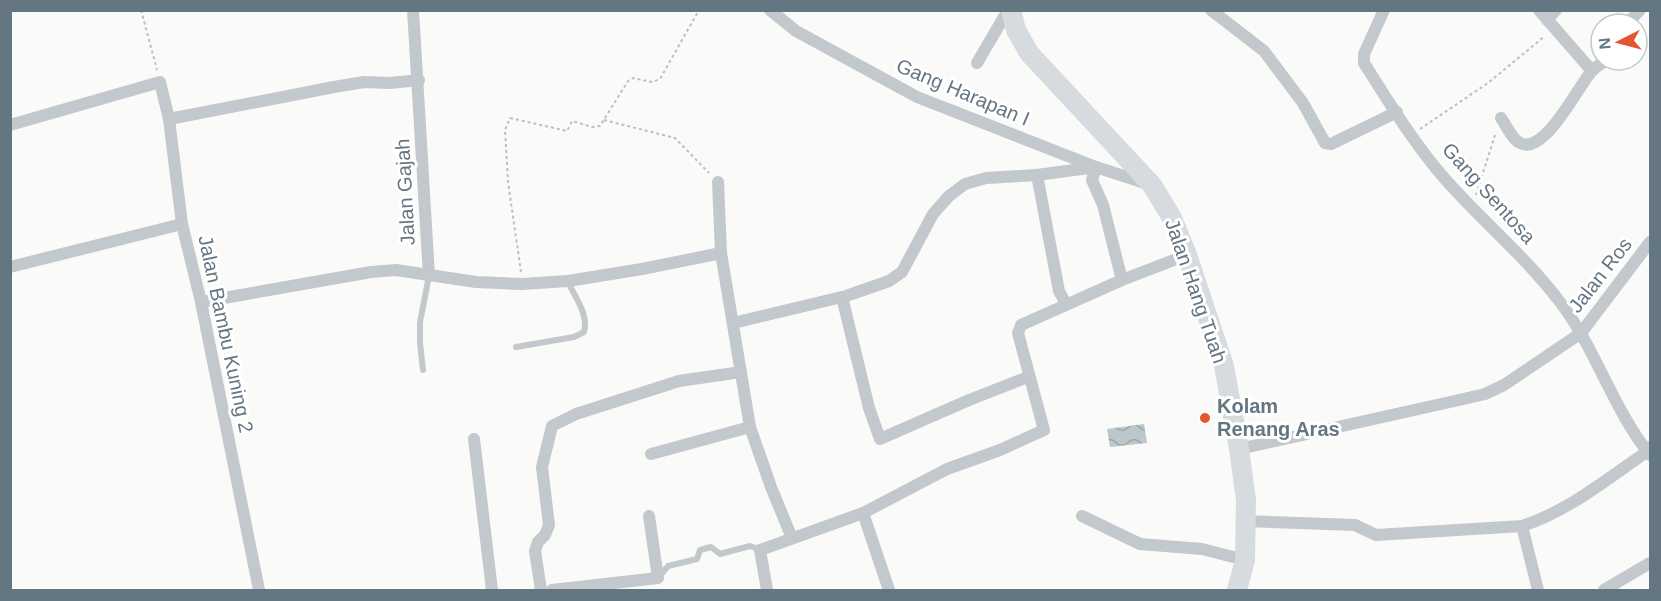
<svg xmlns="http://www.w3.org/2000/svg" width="1661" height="601" font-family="Arial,sans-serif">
  <defs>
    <pattern id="water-waves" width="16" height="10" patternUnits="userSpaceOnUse" patternTransform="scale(1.5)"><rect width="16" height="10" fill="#bbc7cb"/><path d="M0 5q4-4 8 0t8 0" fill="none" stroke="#9ca6aa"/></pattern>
  </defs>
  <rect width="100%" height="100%" fill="#fafaf8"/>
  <!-- water -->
  <polygon fill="url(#water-waves)" points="1144,424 1147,443 1110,447 1107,429"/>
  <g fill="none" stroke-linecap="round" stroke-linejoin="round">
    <!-- path -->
    <g stroke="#bbbfc2" stroke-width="2" stroke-dasharray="3 3" stroke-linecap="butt">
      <polyline points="141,10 157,70"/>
      <polyline points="604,120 675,138 709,173"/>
      <polyline points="1420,129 1488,83 1545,36"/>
      <polyline points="1476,195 1496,132"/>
      <polyline points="521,272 508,182 505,130 510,118 567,131 572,121 592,127 600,126 628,81 633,78 652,82 660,79 699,10"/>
    </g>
    <!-- service -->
    <g stroke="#c3c8cc" stroke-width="6">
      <path d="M516 347 574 337 584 332C589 315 575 297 568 282"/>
      <polyline points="423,370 420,343 420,322 429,276"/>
      <polyline points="658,578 668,566 697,559 700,550 711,547 720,554 750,546 760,550"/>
    </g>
    <!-- minor -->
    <g stroke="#c3c8cc" stroke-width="12">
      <polyline points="413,10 429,276"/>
      <polyline points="770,10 796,31 917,97 1096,167 1148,184"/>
      <polyline points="1211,10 1264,51 1303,103 1325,143 1331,144 1397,112"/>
      <path d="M1384 10 1364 54V63C1388 101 1415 145 1445 179 1482 221 1526 257 1560 302 1596 349 1613 409 1650 455"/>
      <polyline points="1539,10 1592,71"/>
      <polyline points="1547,20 1556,10"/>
      <polyline points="1627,24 1640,10"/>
      <polyline points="977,63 1008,10"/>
      <path d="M1501 118C1506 125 1512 139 1520 143 1544 156 1578 87 1591 72 1595 67 1601 64 1606 60"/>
      <polyline points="169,119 334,87 364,82 390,83 419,80"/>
      <polyline points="10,125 160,82 169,119 182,224 201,302 259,590"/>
      <polyline points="718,182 721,253 750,427 771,487 792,538"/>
      <polyline points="10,267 182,224"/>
      <polyline points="842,297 869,408 880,439 969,400 1028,377"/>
      <polyline points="201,302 371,272 396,270 476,282 522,284 568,281 642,269 721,253"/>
      <polyline points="1066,304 1059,291 1037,175 1096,167 1092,180 1103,205 1122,280"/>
      <polyline points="733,323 846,296 889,281 902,272 933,214 949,196 965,184 986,178 1037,175"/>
      <polyline points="474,439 492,590"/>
      <polyline points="1239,449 1459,400 1485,394 1504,385 1581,333 1650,242"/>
      <polyline points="651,454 750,427"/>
      <polyline points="863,513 889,590"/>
      <polyline points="1082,516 1140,544 1202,549 1245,560"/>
      <path d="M1246 521 1355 525 1376 535 1522 526C1569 511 1608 478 1648 451L1650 447"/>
      <polyline points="1522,526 1538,590"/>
      <polyline points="541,590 535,551 538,542 545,535 549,525 542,467 552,426 576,414 679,381 741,372"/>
      <polyline points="552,590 658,578 649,516"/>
      <polyline points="767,590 760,550 863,513 947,469 1000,450 1044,430 1018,333 1021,325 1122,280 1187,255"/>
      <polyline points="1604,590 1650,563"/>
    </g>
    <!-- primary -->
    <polyline stroke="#d6dbdf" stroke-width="20" points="1011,10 1016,30 1029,53 1152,185 1172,218 1187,255 1224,366 1239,449 1246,500 1245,560 1237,590"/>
  </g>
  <!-- markers -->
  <circle fill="#e4572e" stroke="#fff" stroke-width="2" cx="1205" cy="418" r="6"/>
  <g text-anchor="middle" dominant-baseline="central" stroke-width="6" stroke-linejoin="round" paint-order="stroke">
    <!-- street labels -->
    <g font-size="20" fill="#657683" stroke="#fff">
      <text transform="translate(963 92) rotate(23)">Gang Harapan I</text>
      <text transform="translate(405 192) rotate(-93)">Jalan Gajah</text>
      <text transform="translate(1489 193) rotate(48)">Gang Sentosa</text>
      <text transform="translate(1600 275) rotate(-52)">Jalan Ros</text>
      <text transform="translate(1196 291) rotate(71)">Jalan Hang Tuah</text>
      <text transform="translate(226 334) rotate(78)">Jalan Bambu Kuning 2</text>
    </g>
    <!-- poi labels -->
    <g font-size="20" font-weight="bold" fill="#657683" stroke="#fff" text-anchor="start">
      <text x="1217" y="406">Kolam<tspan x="1217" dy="23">Renang Aras</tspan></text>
    </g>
  </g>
  <!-- border -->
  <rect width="1661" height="601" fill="none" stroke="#657683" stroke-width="24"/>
  <!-- north arrow -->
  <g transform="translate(1619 42) rotate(264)"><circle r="28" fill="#ffffff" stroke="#c1c8cd" stroke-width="1.5"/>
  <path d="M0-4.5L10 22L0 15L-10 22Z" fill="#e4572e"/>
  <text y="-9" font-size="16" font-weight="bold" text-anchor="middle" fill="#657683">N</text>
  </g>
</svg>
